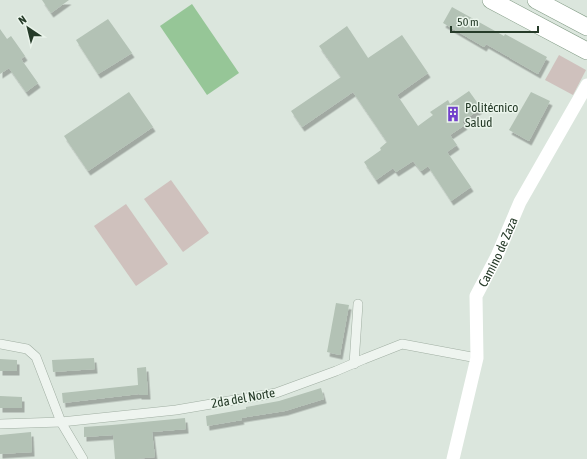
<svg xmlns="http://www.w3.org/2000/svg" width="587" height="459" font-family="'Asap Condensed',sans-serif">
  <defs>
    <filter id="shadow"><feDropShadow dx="2.5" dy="4.5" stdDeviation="0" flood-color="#0004"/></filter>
  </defs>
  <rect width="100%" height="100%" fill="#dbe6dd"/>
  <!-- green -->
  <g fill="#cfc1bd">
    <polygon points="559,55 586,70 573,95 545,80"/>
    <polygon points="171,180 209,233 183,252 144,199"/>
    <polygon points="126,204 168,264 136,286 94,226"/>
  </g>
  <!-- water -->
  <polygon fill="#96c697" points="192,4 239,73 207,95 160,26"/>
  <!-- building -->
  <g fill="#b3c2b5" filter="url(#shadow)">
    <polygon points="42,0 69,0 51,13"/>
    <polygon points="452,7 504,36 505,34 547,57 538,74 486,44 484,47 443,23"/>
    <polygon points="108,19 132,53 98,74 76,40"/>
    <polygon points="347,26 368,58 402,35 428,73 397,95 418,126 433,115 430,112 448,100 450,104 469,91 481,108 462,122 465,125 450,135 457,145 447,152 471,187 451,201 428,166 421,171 413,161 396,172 393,168 376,180 364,162 381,150 380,148 387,142 353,92 302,127 291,111 341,77 319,46"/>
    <polygon points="0,29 7,39 11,36 25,56 21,59 38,83 26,92 9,68 0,74"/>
    <polygon points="129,92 153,127 88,171 64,136"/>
    <polygon points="531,92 550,101 529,141 509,130"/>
    <polygon points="336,303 349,305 340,355 327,352"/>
    <polygon points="94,358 95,369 53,372 52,360"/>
    <polygon points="0,359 17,360 17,371 0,371"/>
    <polygon points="146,367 148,395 139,395 139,394 63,403 62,393 138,385 137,368"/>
    <polygon points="321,388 324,399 285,411 241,418 242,420 207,426 206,416 246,409 246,407 279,401"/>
    <polygon points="0,396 22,397 22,408 0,408"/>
    <polygon points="185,418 186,429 152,432 155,457 135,459 115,459 113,435 84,437 84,427 112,425"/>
    <polygon points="31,432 32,452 0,454 0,435"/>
  </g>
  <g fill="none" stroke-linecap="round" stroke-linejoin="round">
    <!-- street casing -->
    <g stroke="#a1afa3" stroke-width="10">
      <g id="street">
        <polyline points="0,344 27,349 36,357 61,422 83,459"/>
        <polyline points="354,364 358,304"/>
        <polyline points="0,424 61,422 176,410 276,393 336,371 364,359 402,344 477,358"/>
      </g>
    </g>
    <!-- highway casing -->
    <g stroke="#839c86" stroke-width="18">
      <g id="highway">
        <polyline points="491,0 587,51"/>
        <polyline points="536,0 587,27"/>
      </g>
    </g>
    <!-- street -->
    <use href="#street" stroke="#eef4ef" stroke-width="9"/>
    <!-- secondary -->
    <path stroke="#fff" stroke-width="13" id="s1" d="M453 459 477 358 476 296 497 256 520 202 587 85"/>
    <!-- highway -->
    <use href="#highway" stroke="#fff" stroke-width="17"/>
  </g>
  <!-- icons -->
  <defs>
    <g id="building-bare" transform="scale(1.2)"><path d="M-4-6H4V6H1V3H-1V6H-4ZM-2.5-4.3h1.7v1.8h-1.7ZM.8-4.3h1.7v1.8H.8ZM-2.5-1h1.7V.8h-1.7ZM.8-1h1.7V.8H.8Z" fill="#7240cb" stroke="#eaf4eb" stroke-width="2.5" paint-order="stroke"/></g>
  </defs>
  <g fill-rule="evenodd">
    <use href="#building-bare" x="453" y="114"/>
  </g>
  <g text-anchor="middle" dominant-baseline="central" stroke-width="3" stroke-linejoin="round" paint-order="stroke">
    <!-- poi labels -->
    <g font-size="13" fill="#263b29" stroke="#eaf4eb" text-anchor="start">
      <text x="465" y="107">Politécnico<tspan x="465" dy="15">Salud</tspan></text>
    </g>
    <!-- street labels -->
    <g font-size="13" fill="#263b29" stroke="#eaf4eb">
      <text stroke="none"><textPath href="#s1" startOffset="215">Camino de Zaza</textPath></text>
      <text transform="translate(243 398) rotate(-10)">2da del Norte</text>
    </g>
  </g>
  <!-- north arrow -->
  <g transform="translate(28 28) rotate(325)" stroke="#eaf4eb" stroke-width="3" paint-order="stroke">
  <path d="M0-3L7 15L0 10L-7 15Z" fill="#263b29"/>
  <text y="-6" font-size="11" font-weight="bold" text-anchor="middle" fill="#263b29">N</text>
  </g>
  <!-- scale -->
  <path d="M451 26v6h87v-6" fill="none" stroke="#263b29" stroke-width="2"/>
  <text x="457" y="26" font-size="12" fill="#263b29" stroke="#eaf4eb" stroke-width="3" paint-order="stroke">50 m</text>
</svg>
